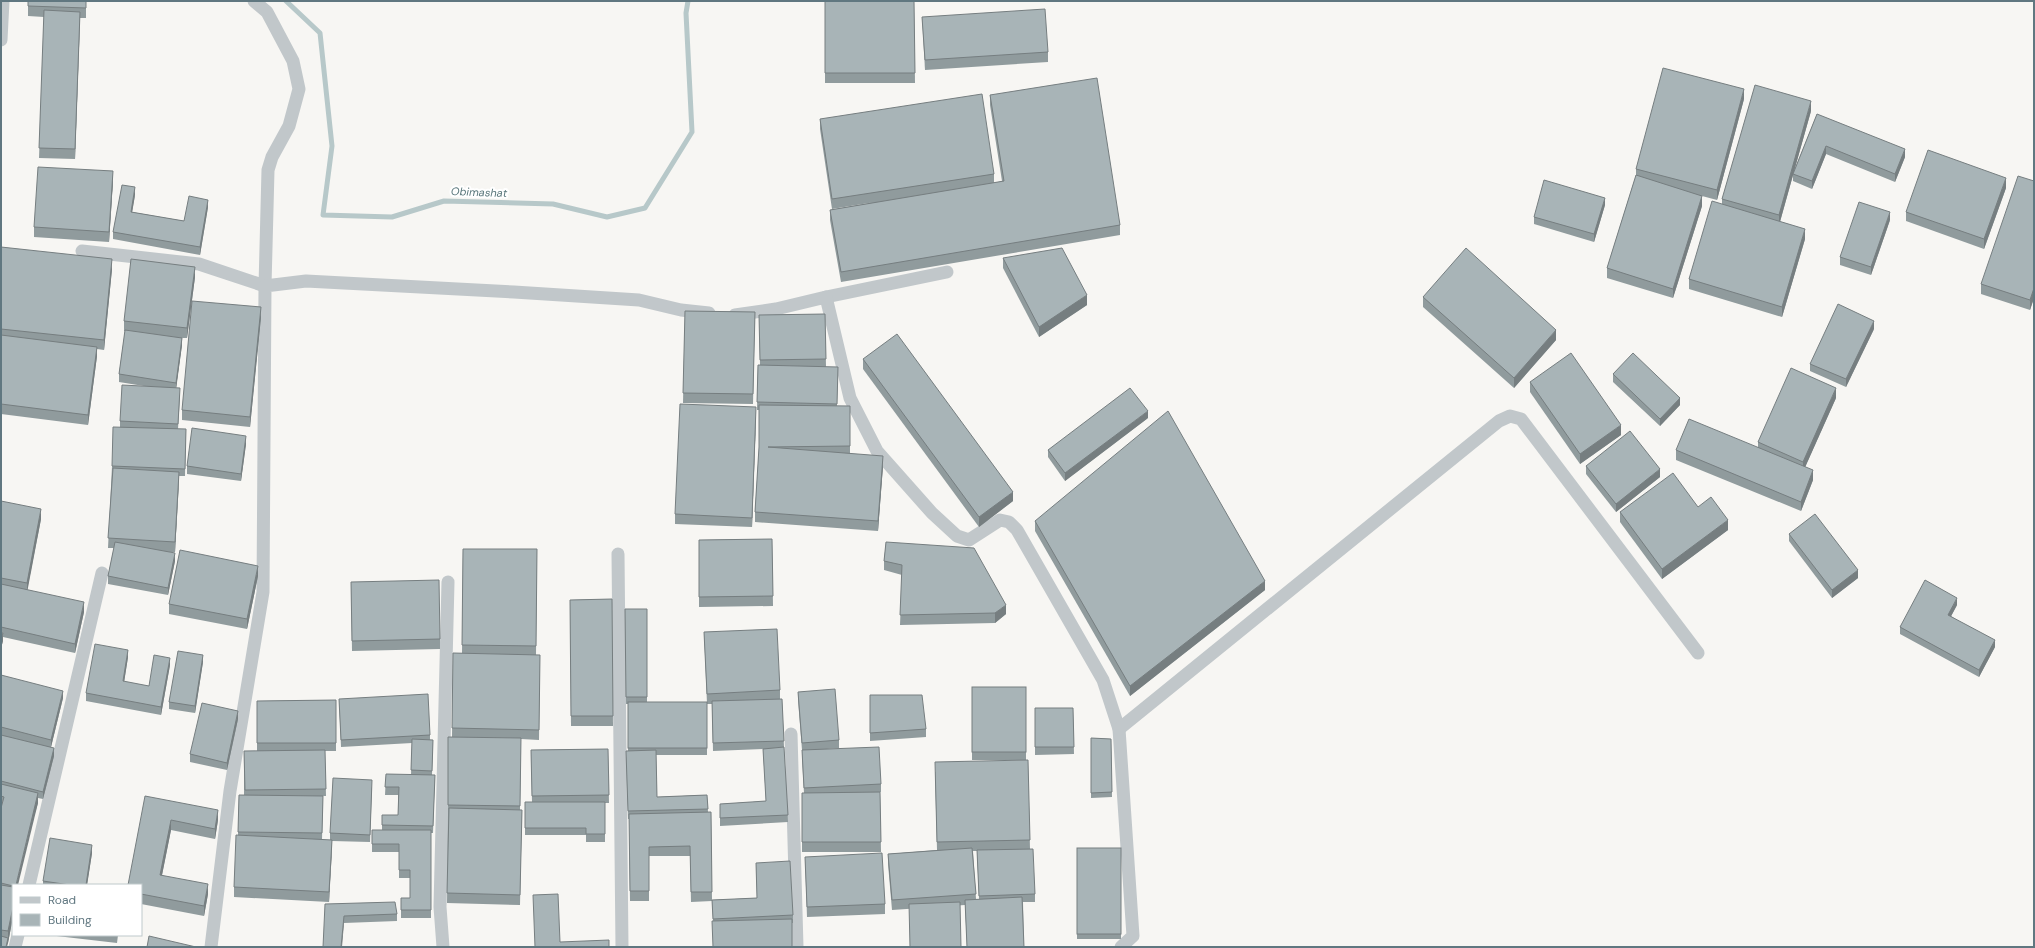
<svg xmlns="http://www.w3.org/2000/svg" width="2035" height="948" font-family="'DM Sans',sans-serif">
  <rect width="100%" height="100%" fill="#f7f6f3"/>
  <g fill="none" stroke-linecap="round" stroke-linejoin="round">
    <!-- stream -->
    <polyline stroke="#b7c8c9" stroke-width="5" points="286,1 320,33 332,146 323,215 392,217 444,201 553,204 607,217 645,208 692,132 686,13 688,1"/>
    <!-- street -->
    <g stroke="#c1c7ca" stroke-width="13">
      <polyline points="1,40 3,1"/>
      <polyline points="82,251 199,264 265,286 268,170 272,157 289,126 299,89 293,61 267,12 254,1"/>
      <polyline points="826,297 947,272"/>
      <polyline points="735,315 776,309 826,297 850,398 877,451 932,513 957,536 969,540 1000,520 1009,522 1017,530 1103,680 1119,729 1133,936 1121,947"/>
      <polyline points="618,554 622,947"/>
      <polyline points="1119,729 1499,421 1510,416 1521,419 1698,653"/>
      <polyline points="791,734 797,947"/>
      <polyline points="29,885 102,573"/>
      <polyline points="15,947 18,935"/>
      <polyline points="211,947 230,791 263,592 265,286 306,281 514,292 639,300 681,310 709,313"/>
      <polyline points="443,947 440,907 448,582"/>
    </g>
  </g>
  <!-- wall -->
  <g fill="#909b9d" fill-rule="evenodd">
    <polygon points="28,1 86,1 86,18 80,18 75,159 39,158 44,17 28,16"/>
    <polygon points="825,1 914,1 915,83 825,83"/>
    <polygon points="922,17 1048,52 1048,62 925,70"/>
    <polygon points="990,95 1120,225 1120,235 841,282 830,220 830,210 875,202 832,209 820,129 820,119 994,174 994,183 1002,181 990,105"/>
    <polygon points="1744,99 1717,200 1702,196 1702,206 1673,298 1607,278 1607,268 1636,175 1636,169"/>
    <polygon points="1811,111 1794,171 1817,114 1905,157 1895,182 1826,154 1812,189 1793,181 1793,175 1780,222 1805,239 1782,317 1689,289 1689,279 1722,204 1722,199"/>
    <polygon points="113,181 109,242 34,237 34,227"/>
    <polygon points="2034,181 2034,298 2030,310 1981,294 1981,284"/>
    <polygon points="2006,188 1984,249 1906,221 1906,212"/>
    <polygon points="135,195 132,212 184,221 208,207 200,255 113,239 113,232"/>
    <polygon points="1605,205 1594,242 1534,224 1534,217"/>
    <polygon points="1890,220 1871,275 1840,265 1840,257"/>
    <polygon points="1,247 112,269 104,350 97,349 97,356 88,425 1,414"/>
    <polygon points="1003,258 1087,305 1039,337 1003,268"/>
    <polygon points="195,277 187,338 182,338 182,345 176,388 180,396 178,429 186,429 185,476 179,476 175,552 168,552 175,561 168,595 108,584 108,576 114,548 108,548 112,466 120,427 120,421 150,387 119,382 119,374 125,331 124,331 124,321"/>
    <polygon points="1423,297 1556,340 1514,388 1423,307"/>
    <polygon points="685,311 755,312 753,404 683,403"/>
    <polygon points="825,314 826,367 838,367 837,406 850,406 850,453 883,466 878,531 755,522 755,512 759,449 759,410 757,410 758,365 760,365 759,315"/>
    <polygon points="261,317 250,427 182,420 182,410"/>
    <polygon points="1874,329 1846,387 1810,371 1810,364"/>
    <polygon points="863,359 1013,501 979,527 863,369"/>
    <polygon points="1613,374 1680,405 1660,426 1613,382"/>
    <polygon points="1530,382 1621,435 1580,464 1530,392"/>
    <polygon points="1836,398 1805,467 1813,480 1801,511 1676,460 1676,450 1758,447 1758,442"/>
    <polygon points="756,417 752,527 675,524 675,514"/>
    <polygon points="1148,418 1065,481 1048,457 1048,450"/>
    <polygon points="246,444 241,481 187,474 187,466"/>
    <polygon points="1586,466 1660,477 1616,512 1586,474"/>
    <polygon points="1,501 41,519 27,590 84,612 75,653 3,637 3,641 1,648"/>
    <polygon points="1698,507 1728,530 1662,579 1620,522 1620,512"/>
    <polygon points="1035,521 1265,590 1130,696 1035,531"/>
    <polygon points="1789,534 1858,578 1832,598 1789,541"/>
    <polygon points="772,539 773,606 699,607 699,540"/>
    <polygon points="886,542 1006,614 995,623 900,625 902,575 884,570 884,561"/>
    <polygon points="463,549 537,549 536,655 540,655 539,740 521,739 520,810 522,810 520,905 447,903 448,815 448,737 452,737 453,653 462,653"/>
    <polygon points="258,576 247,629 169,614 169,604"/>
    <polygon points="351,582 440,639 440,649 352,651"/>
    <polygon points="612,599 613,726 571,726 570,600"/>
    <polygon points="1957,605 1951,616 1995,647 1979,677 1900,634 1900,627"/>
    <polygon points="625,609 647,609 647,702 707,702 707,755 656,755 657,797 707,795 708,812 711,812 712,900 757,898 756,863 793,915 793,923 713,921 712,901 691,902 690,856 649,856 649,901 630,901 629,819 628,819 626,758 628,751 628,704 626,704"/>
    <polygon points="704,632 780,690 780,700 782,699 784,747 788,822 720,826 720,804 766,801 763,749 713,751 712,704 707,704"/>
    <polygon points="128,657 124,682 149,686 170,665 161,715 86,701 86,693"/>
    <polygon points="203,662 195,713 169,709 169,702"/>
    <polygon points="1,675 63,698 51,747 54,756 43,799 38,798 38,803 13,885 13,917 8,943 1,947 1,735 40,745 1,735"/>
    <rect x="972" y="687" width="54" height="73"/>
    <polygon points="798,692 839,740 839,748 827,749 881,784 881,792 878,792 880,792 881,852 802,852 802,793 804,793 802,758 802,750 798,700"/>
    <polygon points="870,695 926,729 926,737 870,741"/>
    <polygon points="339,699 430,735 430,740 433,740 432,775 435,775 433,833 431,833 431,918 401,918 401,898 410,898 410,878 399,878 399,852 372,852 372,830 382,830 382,815 398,815 398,795 385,795 386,774 411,775 412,743 341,747"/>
    <polygon points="336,700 336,751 325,751 326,796 323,796 322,840 330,840 330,833 372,787 370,842 332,841 329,902 234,897 234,887 238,835 239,795 244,795 244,751 257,751 257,701"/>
    <polygon points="1035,708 1073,708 1074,754 1035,755"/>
    <polygon points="238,719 227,770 190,762 190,754"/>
    <polygon points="1091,738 1111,739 1112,797 1091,798"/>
    <polygon points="608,749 609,803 605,803 605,842 586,842 586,835 525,835 525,802 532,802 531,750"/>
    <path d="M1028 760 1030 849 1035 894V902H1023L1024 947H967L965 905 892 910 888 864V854L937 850 935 772ZM973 851H977L979 899H976Z"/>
    <polygon points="145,796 218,820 215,839 171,830 162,875 208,894 204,916 141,904 141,885"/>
    <rect x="1077" y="848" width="44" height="91"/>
    <polygon points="92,853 87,885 43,885 43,881"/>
    <polygon points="805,857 885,904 885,914 807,917"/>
    <polygon points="325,904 397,914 397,921 344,923"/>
    <polygon points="48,935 118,935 117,943"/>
  </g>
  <!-- shaded-wall -->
  <g fill="#767e80">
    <polygon points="80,12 80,21 75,159 75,149"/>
    <polygon points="1744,89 1744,99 1717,200 1717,190"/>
    <polygon points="1811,101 1811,111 1779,225 1779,215"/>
    <polygon points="1826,146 1826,154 1812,189 1812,181"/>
    <polygon points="1905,149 1905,157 1895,182 1895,174"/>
    <polygon points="113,171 113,181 109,242 109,232"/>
    <polygon points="2006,178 2006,188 1984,249 1984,239"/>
    <polygon points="135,187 135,195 131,219 131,212"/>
    <polygon points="1702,196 1702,206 1673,298 1673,289"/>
    <polygon points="1605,198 1605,205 1594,242 1594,234"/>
    <polygon points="208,200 208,207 200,255 200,247"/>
    <polygon points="1890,212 1890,220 1871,275 1871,267"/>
    <polygon points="1805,229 1805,239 1782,317 1782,307"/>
    <polygon points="112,259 112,269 104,350 104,340"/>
    <polygon points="195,267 195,277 187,338 187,328"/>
    <polygon points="2034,288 2034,298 2030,310 2030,300"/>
    <polygon points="1087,295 1087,305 1039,337 1039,327"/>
    <polygon points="261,307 261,317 250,427 250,417"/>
    <polygon points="1874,321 1874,329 1846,387 1846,379"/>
    <polygon points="1556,330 1556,340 1514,388 1514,378"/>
    <polygon points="182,338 182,345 176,390 176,383"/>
    <polygon points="97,347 97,356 88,425 88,415"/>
    <polygon points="1836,388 1836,398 1803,472 1803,462"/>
    <polygon points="1680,398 1680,405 1660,426 1660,419"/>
    <polygon points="756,407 756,417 752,527 752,518"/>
    <polygon points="1148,411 1148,418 1065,481 1065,473"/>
    <polygon points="1621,425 1621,435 1580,464 1580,454"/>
    <polygon points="246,436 246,444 241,481 241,474"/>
    <polygon points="883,456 883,466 878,531 878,521"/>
    <polygon points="1660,469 1660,477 1616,512 1616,504"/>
    <polygon points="1813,470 1813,480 1801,511 1801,502"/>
    <polygon points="179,472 179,482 175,552 175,542"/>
    <polygon points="1013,492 1013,501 979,527 979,517"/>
    <polygon points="41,509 41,519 27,593 27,583"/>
    <polygon points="1728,520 1728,530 1662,579 1662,569"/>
    <polygon points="175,553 175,561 168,595 168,588"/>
    <polygon points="258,566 258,576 247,629 247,619"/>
    <polygon points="1858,570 1858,578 1832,598 1832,590"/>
    <polygon points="1265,581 1265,590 1130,696 1130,686"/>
    <polygon points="1957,598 1957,605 1948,622 1948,615"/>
    <polygon points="84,602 84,612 75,653 75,644"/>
    <polygon points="1006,605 1006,614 995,623 995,613"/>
    <polygon points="3,633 3,641 1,648 1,640"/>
    <polygon points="1995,640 1995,647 1979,677 1979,670"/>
    <polygon points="128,650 128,657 123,689 123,681"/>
    <polygon points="203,655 203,662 195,713 195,706"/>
    <polygon points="170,658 170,665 161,715 161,707"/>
    <polygon points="63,691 63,698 51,747 51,740"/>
    <polygon points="238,711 238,719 227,770 227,763"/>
    <polygon points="54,748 54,756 43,799 43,792"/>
    <polygon points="38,793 38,803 18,885 16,885"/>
    <polygon points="218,810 218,820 215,839 215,829"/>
    <polygon points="171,820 171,830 160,885 160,875"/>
    <polygon points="332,840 332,850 329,902 329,892"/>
    <polygon points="92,845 92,853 87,885 86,885"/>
    <polygon points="208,884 208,894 204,916 204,906"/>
    <polygon points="13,907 13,917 8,943 7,947 6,947 8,938 8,931"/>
    <polygon points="344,916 344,923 342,947 341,947"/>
  </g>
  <!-- building -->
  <g fill="#a8b4b7" stroke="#767e80">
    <polygon points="28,1 86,1 86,8 28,6"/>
    <polygon points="825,1 914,1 915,73 825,73"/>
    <polygon points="1045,9 1048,52 925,60 922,17"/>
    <polygon points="44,10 80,12 75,149 39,148"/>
    <polygon points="1663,68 1744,89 1717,190 1636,169"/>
    <polygon points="1097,78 1120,225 841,272 830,210 1004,181 990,95"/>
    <polygon points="1755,85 1811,101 1779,215 1722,199"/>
    <polygon points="982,94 994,174 832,199 820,119"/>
    <polygon points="1817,114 1905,149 1895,174 1826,146 1812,181 1793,174"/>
    <polygon points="1928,150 2006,178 1984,239 1906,212"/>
    <polygon points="38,167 113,171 109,232 34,227"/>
    <polygon points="1636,175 1702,196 1673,289 1607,268"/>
    <polygon points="2018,176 2034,181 2034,288 2030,300 1981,284"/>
    <polygon points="1544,180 1605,198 1594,234 1534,217"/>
    <polygon points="122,185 135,187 131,212 184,221 189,196 208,200 200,247 113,232"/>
    <polygon points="1712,201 1805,229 1782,307 1689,279"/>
    <polygon points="1859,202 1890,212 1871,267 1840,257"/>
    <polygon points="1,247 112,259 104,340 1,329"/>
    <polygon points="1062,248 1087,295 1039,327 1003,258"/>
    <polygon points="1466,248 1556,330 1514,378 1423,297"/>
    <polygon points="131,259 195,267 187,328 124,321"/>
    <polygon points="192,301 261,307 250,417 182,410"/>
    <polygon points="1838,304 1874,321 1846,379 1810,364"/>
    <polygon points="685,311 755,312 753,394 683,393"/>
    <polygon points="825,314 826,359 760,360 759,315"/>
    <polygon points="125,330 182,338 176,383 119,374"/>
    <polygon points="897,334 1013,492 979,517 863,359"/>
    <polygon points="1,335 97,347 88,415 1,404"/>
    <polygon points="1571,353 1621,425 1580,454 1530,382"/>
    <polygon points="1633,353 1680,398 1660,419 1613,374"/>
    <polygon points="758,365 838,367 837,404 757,402"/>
    <polygon points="1791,368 1836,388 1803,462 1758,442"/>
    <polygon points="122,385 180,388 178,424 120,421"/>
    <polygon points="1130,388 1148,411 1065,473 1048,450"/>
    <polygon points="680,404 756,407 752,518 675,514"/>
    <polygon points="759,405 850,406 850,446 768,447 883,456 878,521 755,512 759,447"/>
    <polygon points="1168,411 1265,581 1130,686 1035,521"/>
    <polygon points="1689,419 1813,470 1801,502 1676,450"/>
    <polygon points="113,427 186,429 185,469 112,466"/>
    <polygon points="192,428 246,436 241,474 187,466"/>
    <polygon points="1630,431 1660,469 1616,504 1586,466"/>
    <polygon points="113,468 179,472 175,542 108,538"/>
    <polygon points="1673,473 1698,507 1711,497 1728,520 1662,569 1620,512"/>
    <polygon points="1,501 41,509 27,583 1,578"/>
    <polygon points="1815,514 1858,570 1832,590 1789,534"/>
    <polygon points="772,539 773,596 699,597 699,540"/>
    <polygon points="115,542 175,553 168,588 108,576"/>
    <polygon points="886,542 974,548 1006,605 995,613 900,615 902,565 884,561"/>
    <polygon points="463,549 537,549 536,646 462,645"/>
    <polygon points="180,550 258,566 247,619 169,604"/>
    <polygon points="439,580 440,639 352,641 351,582"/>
    <polygon points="1925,580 1957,598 1948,615 1995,640 1979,670 1900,627"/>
    <polygon points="1,584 84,602 75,644 1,627"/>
    <polygon points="612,599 613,716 571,716 570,600"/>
    <polygon points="625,609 647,609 647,697 626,697"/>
    <polygon points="777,629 780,690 707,694 704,632"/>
    <polygon points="1,633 3,633 1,640"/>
    <polygon points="95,644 128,650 123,681 149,686 154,655 170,658 161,707 86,693"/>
    <polygon points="178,651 203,655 195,706 169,702"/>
    <polygon points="453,653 540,655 539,730 452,728"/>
    <polygon points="1,675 63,691 51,740 1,727"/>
    <rect x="972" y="687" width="54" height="65"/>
    <polygon points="835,689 839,740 802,743 798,692"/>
    <polygon points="428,694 430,735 341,740 339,699"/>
    <polygon points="870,695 922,695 926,729 870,733"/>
    <polygon points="782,699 784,741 713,743 712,701"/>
    <polygon points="336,700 336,743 257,743 257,701"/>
    <rect x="628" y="702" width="79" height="46"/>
    <polygon points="202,703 238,711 227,763 190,754"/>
    <polygon points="1035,708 1073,708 1074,747 1035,747"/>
    <polygon points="1,735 54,748 43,792 1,781"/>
    <polygon points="448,737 521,738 520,806 448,805"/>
    <polygon points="1091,738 1111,739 1112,792 1091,793"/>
    <polygon points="412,739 433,740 432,771 411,770"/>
    <polygon points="784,747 788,815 720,818 720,804 766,801 763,749"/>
    <polygon points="879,747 881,784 804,788 802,750"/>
    <polygon points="608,749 609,795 532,796 531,750"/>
    <polygon points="325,750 326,789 245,790 244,751"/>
    <polygon points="656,750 657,797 707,795 708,809 628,811 626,751"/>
    <polygon points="1028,760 1030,840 937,842 935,762"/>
    <polygon points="386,774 435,775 433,826 382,825 382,815 398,815 399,787 385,787"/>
    <polygon points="333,778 372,780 370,835 330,833"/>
    <polygon points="1,784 38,793 16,885 13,885 13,886 1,883 1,808 4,797 1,796"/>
    <polygon points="880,792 881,842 802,842 802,793"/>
    <polygon points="239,795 323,796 322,833 238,832"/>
    <polygon points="145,796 218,810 215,829 171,820 160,875 208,884 204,906 141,894 141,885 128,885"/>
    <polygon points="525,802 605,802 605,834 586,834 586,828 525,828"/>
    <polygon points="449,808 522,810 520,895 447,893"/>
    <polygon points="711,812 712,892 691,892 690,846 649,847 649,891 630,891 629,814"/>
    <polygon points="372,830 431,830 431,910 401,910 401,898 410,898 410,870 399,870 399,844 372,844"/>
    <polygon points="236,835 332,840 329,892 234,887"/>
    <polygon points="50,838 92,845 86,885 70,885 43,881"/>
    <polygon points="972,848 976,894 892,900 888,854"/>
    <rect x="1077" y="848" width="44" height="86"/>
    <polygon points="1033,849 1035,894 979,896 977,850"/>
    <polygon points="882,853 885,904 807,907 805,857"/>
    <polygon points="790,861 793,915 713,919 712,900 757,898 756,863"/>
    <polygon points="1,885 13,887 13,907 8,931 1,930"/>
    <polygon points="558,894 560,942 609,940 609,947 535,947 533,895"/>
    <polygon points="1022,897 1024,947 967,947 965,900"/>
    <polygon points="395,902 397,914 344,916 341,947 323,947 325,904"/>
    <polygon points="960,902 961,947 910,947 909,904"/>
    <polygon points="792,919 792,947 713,947 712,921"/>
    <polygon points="1,936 8,938 6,947 1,947"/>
    <polygon points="149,936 196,947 147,947"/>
  </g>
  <g text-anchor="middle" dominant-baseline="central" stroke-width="4" stroke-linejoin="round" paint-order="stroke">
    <!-- water labels -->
    <g font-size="11" font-style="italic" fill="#5a777b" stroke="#fff">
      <text transform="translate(479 192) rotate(2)">Obimashat</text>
    </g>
  </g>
  <!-- border -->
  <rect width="2035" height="948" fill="none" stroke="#607780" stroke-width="4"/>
  <!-- legend -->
  <rect x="12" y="884" width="130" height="52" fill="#ffffff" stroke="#bfc9cc"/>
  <rect x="20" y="897" width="20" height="6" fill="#c1c7ca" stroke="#bfc9cc"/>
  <text x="48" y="904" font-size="12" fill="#607780">Road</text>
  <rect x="20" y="914" width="20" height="12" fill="#a8b4b7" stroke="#bfc9cc"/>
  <text x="48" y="924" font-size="12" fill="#607780">Building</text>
</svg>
